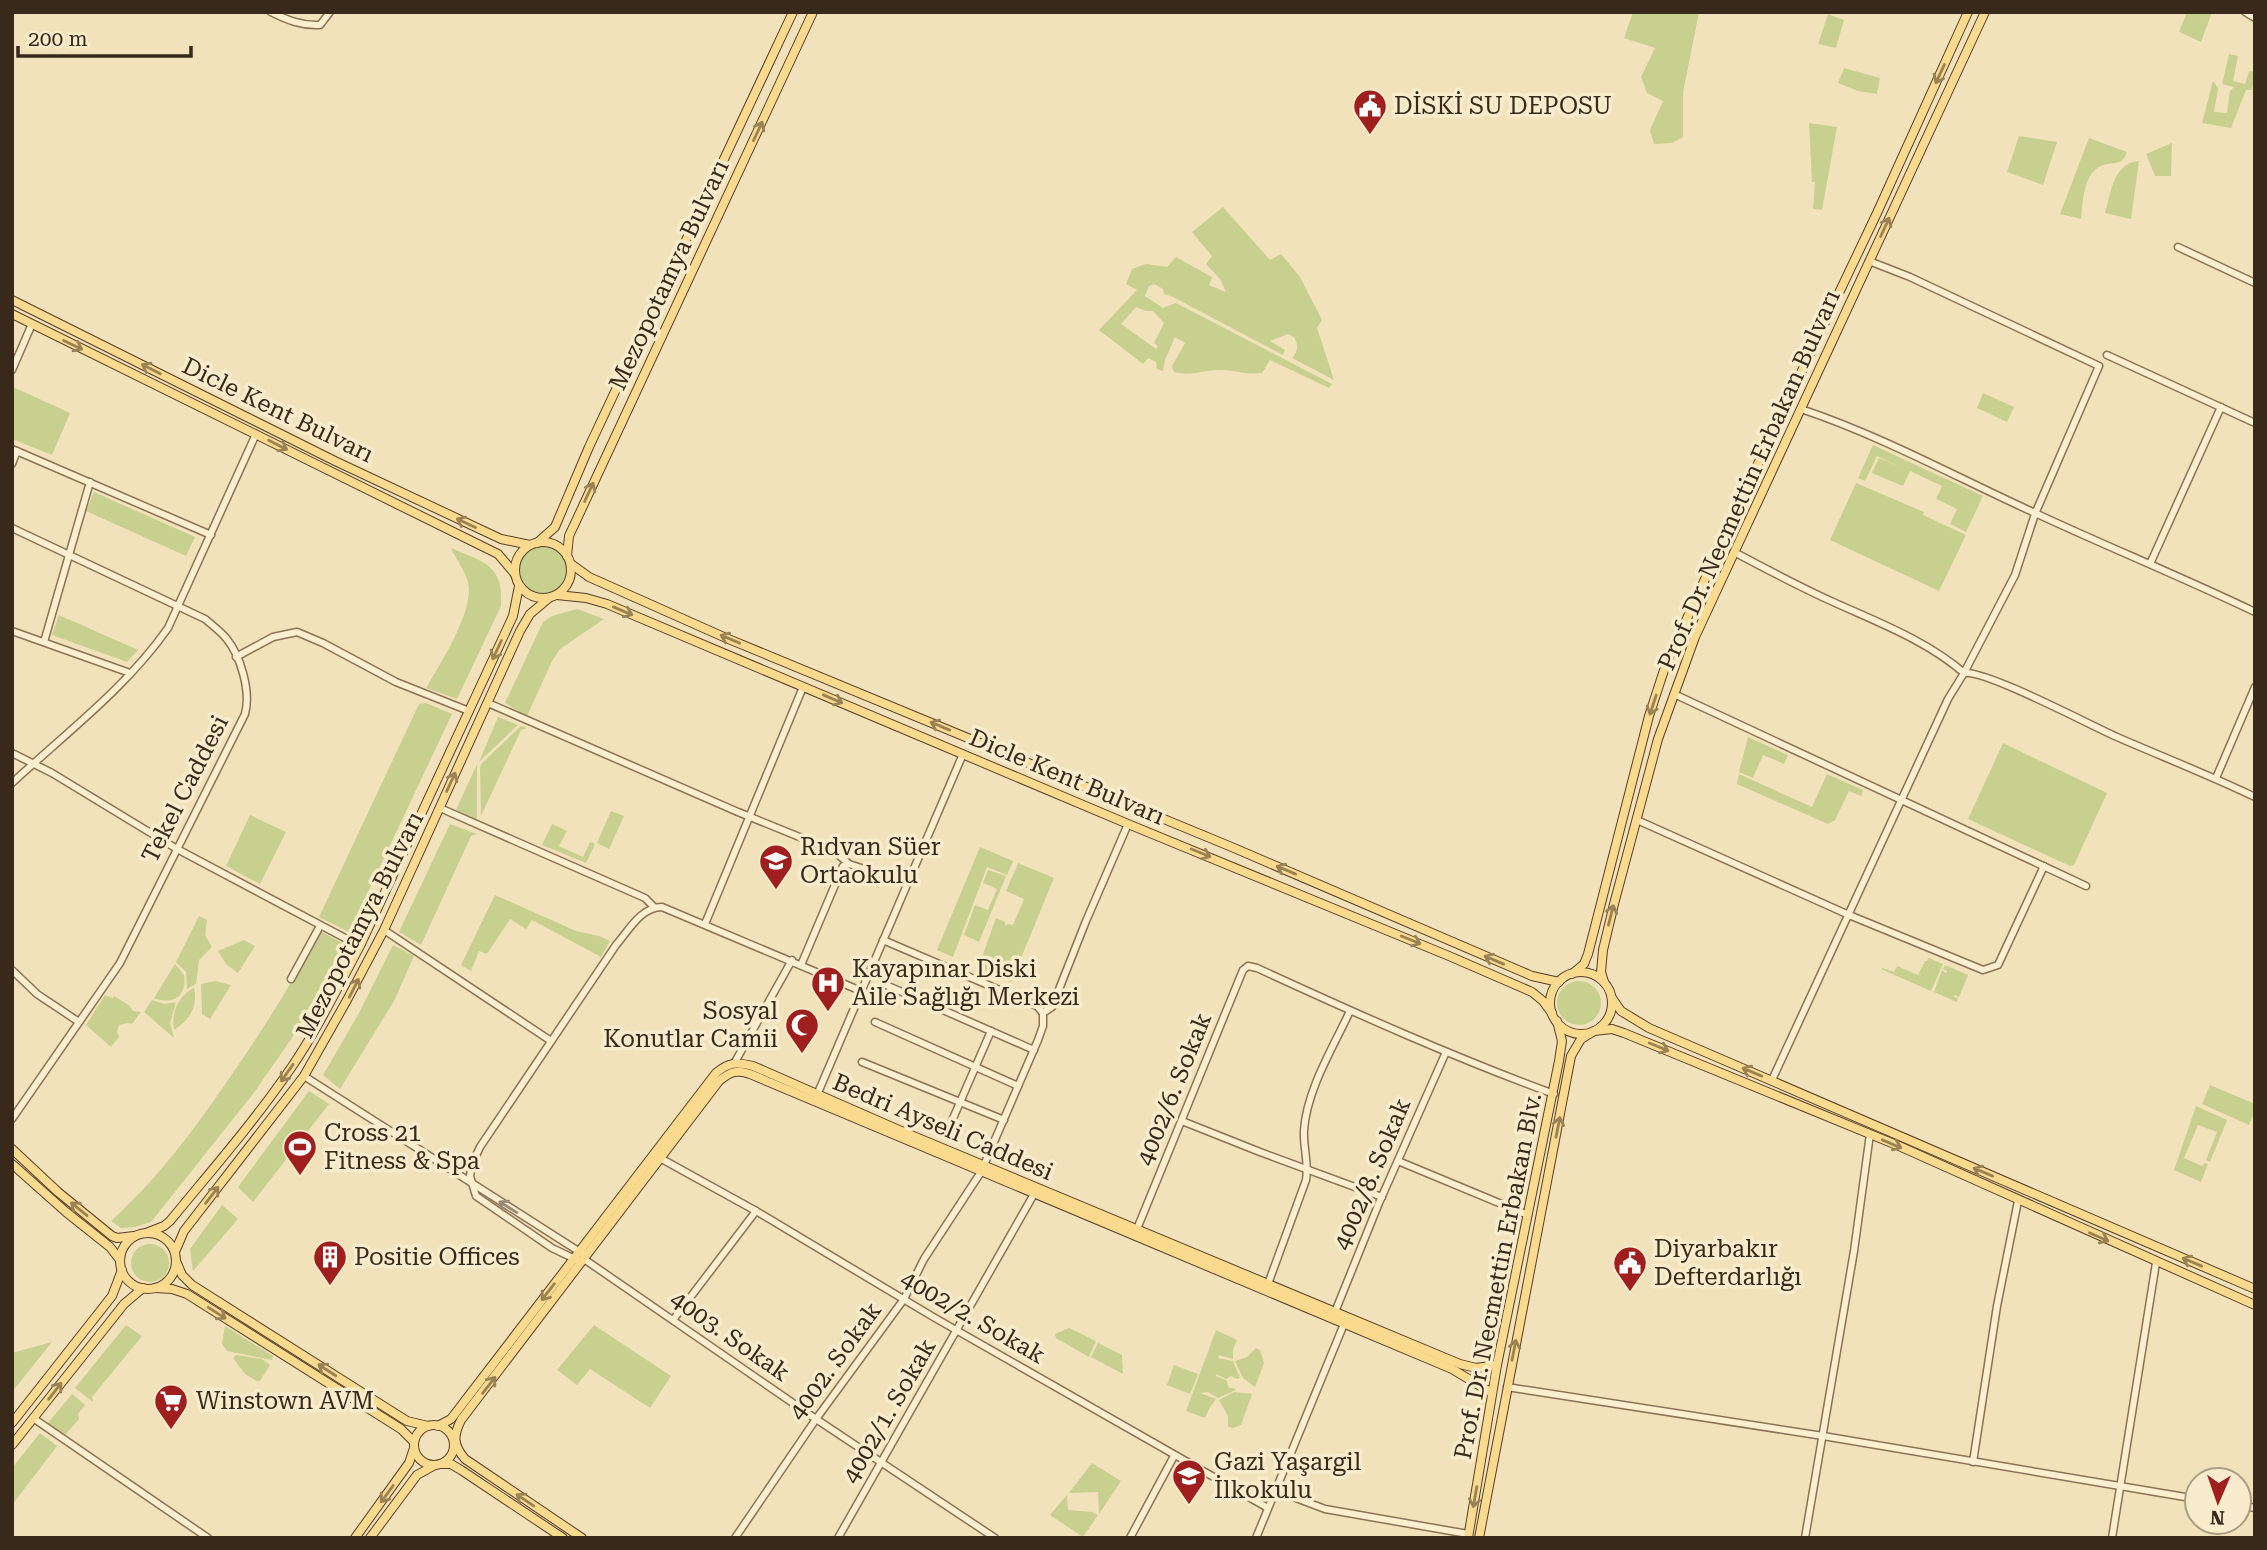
<svg xmlns="http://www.w3.org/2000/svg" width="2267" height="1550" font-family="'Roboto Serif',serif">
  <rect width="100%" height="100%" fill="#f2e2bb"/>
  <!-- green -->
  <g fill="#c8d08f" fill-rule="evenodd">
    <polygon points="1633,12 1699,12 1683,92 1683,137 1672,143 1654,144 1650,130 1663,101 1647,93 1641,77 1655,48 1624,38"/>
    <polygon points="2187,12 2212,12 2201,42 2179,32"/>
    <polygon points="1828,14 1844,20 1836,48 1818,44"/>
    <polygon points="2229,54 2238,56 2233,81 2245,84 2249,71 2255,72 2252,90 2246,90 2231,128 2202,123 2213,81 2218,88 2214,112 2227,113 2230,91 2234,87 2222,84"/>
    <polygon points="1844,68 1880,78 1877,94 1858,91 1838,83"/>
    <polygon points="1809,123 1837,127 1822,210 1813,209 1815,182 1812,182"/>
    <polygon points="2019,136 2057,142 2043,185 2007,172"/>
    <path d="M2089 138 2127 152C2122 168 2111 160 2099 167 2083 176 2083 203 2081 219L2060 214Z"/>
    <polygon points="2172,143 2171,176 2155,176 2146,154"/>
    <path d="M2139 161 2131 219 2105 213C2111 193 2113 163 2139 161Z"/>
    <path d="M1223 207 1270 260 1281 254 1300 277 1322 320 1317 328 1334 380 1292 358C1298 351 1299 346 1294 337L1288 334 1270 341 1285 350 1283 355 1173 297 1164 294 1163 289 1154 284 1149 286 1145 296 1163 308 1176 303 1332 384 1329 388 1270 360 1262 373C1245 375 1239 371 1223 370 1206 369 1191 377 1174 372L1172 366 1185 343 1175 337 1165 360 1163 371 1157 369 1156 362 1148 358 1143 364 1099 330 1137 290 1126 284 1132 269 1146 264 1167 267 1176 257 1212 277 1209 285 1226 292 1220 279 1206 264 1212 256 1192 232ZM1136 307 1146 311H1153L1164 323 1154 343 1158 346 1156 349 1121 324Z"/>
    <polygon points="13,387 70,413 52,455 12,439"/>
    <polygon points="1983,393 2014,407 2007,422 1977,408"/>
    <polygon points="1873,445 1983,496 1966,532 1950,524 1957,509 1936,499 1942,486 1910,471 1903,486 1872,473 1879,458 1899,467 1877,456 1865,481 1858,478"/>
    <polygon points="1856,483 1924,512 1923,515 1966,535 1939,591 1830,540"/>
    <polygon points="94,492 195,537 186,556 86,511"/>
    <circle cx="543" cy="569" r="24"/>
    <path d="M451 548C483 562 504 564 501 606L457 699 426 688C440 664 475 610 468 582 465 571 456 559 451 548Z"/>
    <polygon points="577,609 604,619 560,649 552,661 527,716 505,703 543,622 552,616"/>
    <polygon points="59,615 138,650 127,662 52,635"/>
    <polygon points="426,703 452,714 349,932 319,917 419,704"/>
    <polygon points="498,717 518,725 479,762"/>
    <polygon points="521,726 527,728 521,730 481,816 480,767 482,763"/>
    <polygon points="1748,737 1788,755 1784,764 1763,755 1753,778 1739,772"/>
    <polygon points="2003,743 2107,793 2074,865 2070,866 1968,819"/>
    <polygon points="477,764 477,820 456,810"/>
    <polygon points="1739,774 1812,807 1827,774 1863,790 1861,796 1849,791 1835,820 1828,824 1737,784"/>
    <polygon points="611,811 624,816 609,849 597,843"/>
    <polygon points="250,815 286,832 260,884 226,866"/>
    <polygon points="450,824 477,834 471,836 421,945 399,932"/>
    <polygon points="552,824 567,831 559,846 583,857 590,842 595,844 586,863 542,845"/>
    <polygon points="980,847 1013,861 1007,875 987,867 953,957 937,950"/>
    <polygon points="1018,863 1054,878 1011,982 979,968 982,959 1002,967 982,957 996,918 1005,922 1005,926 1008,924 1013,925 1024,899 1006,891"/>
    <polygon points="988,870 1006,876 979,942 964,935 975,905 988,910 997,889 983,883"/>
    <polygon points="495,895 576,931 599,936 610,941 601,957 532,920 526,929 510,919 487,954 479,951 471,971 461,965"/>
    <polygon points="199,916 207,920 205,935 212,947 199,960 196,984 187,989 186,972 176,962"/>
    <path d="M320 931 344 944 294 1035 253 1094 151 1222 135 1227 121 1228 111 1221C162 1175 201 1120 239 1064 269 1020 295 978 320 931Z"/>
    <polygon points="244,940 255,946 238,973 226,964 218,951"/>
    <polygon points="393,945 414,956 394,1001 340,1089 323,1075 359,1013"/>
    <polygon points="1929,958 1943,964 1931,991 1881,969 1883,968 1894,972 1897,966 1918,975 1925,961 1927,961"/>
    <path d="M175 964 184 975C187 995 174 1006 154 998Z"/>
    <polygon points="1945,965 1968,975 1959,997 1955,995 1954,997 1958,998 1957,1002 1934,992 1942,970 1946,973 1947,971 1943,969"/>
    <polygon points="216,981 231,985 210,1019 202,1014 201,984"/>
    <circle cx="1579" cy="1003" r="22"/>
    <path d="M194 988C198 1006 190 1020 174 1030 171 1013 178 996 194 988Z"/>
    <polygon points="105,995 113,998 114,996 130,1006 133,1011 141,1012 132,1024 127,1023 119,1025 117,1032 119,1037 111,1047 86,1025"/>
    <polygon points="152,1000 165,1004 176,1002 170,1023 174,1038 144,1012"/>
    <polygon points="2210,1085 2255,1104 2255,1110 2249,1125 2202,1104"/>
    <polygon points="309,1091 329,1104 253,1202 238,1187"/>
    <polygon points="2196,1106 2227,1120 2210,1162 2206,1160 2217,1132 2198,1125 2184,1158 2202,1166 2205,1163 2208,1164 2201,1182 2174,1170"/>
    <polygon points="222,1205 238,1219 193,1271 190,1249"/>
    <circle cx="150" cy="1263" r="19"/>
    <polygon points="126,1325 142,1336 92,1397 93,1402 75,1388"/>
    <polygon points="594,1325 671,1376 650,1408 590,1369 577,1385 557,1370"/>
    <polygon points="225,1326 273,1356 272,1360 227,1351 222,1344"/>
    <polygon points="1069,1328 1096,1341 1089,1357 1056,1338 1055,1334"/>
    <polygon points="1216,1330 1237,1340 1233,1350 1233,1359 1219,1355 1218,1358 1233,1361 1240,1378 1237,1379 1231,1376 1226,1379 1216,1374 1216,1376 1226,1380 1229,1388 1234,1388 1236,1390 1218,1398 1208,1392 1200,1393 1216,1399 1210,1407 1205,1418 1186,1411"/>
    <polygon points="52,1342 12,1392 12,1353"/>
    <polygon points="1098,1343 1122,1355 1123,1374 1091,1357"/>
    <polygon points="1256,1348 1260,1350 1264,1363 1255,1387 1243,1378 1235,1361 1247,1357"/>
    <polygon points="236,1355 262,1359 270,1365 260,1381 257,1381 245,1374 233,1358"/>
    <polygon points="1174,1365 1198,1374 1190,1394 1167,1385"/>
    <polygon points="1234,1392 1252,1394 1241,1425 1233,1428 1228,1427 1228,1416 1219,1400"/>
    <polygon points="72,1394 85,1405 78,1414 79,1419 65,1435 48,1423"/>
    <polygon points="40,1433 57,1446 12,1505 12,1468"/>
    <polygon points="1092,1463 1121,1481 1099,1514 1098,1492 1069,1493"/>
    <polygon points="1067,1495 1068,1510 1092,1512 1098,1515 1083,1537 1050,1515"/>
  </g>
  <g fill="none" stroke-linecap="round" stroke-linejoin="round">
    <!-- minor casing -->
    <g stroke="#8b7254" stroke-width="9">
      <g id="minor">
        <path d="M271 12C287 20 302 26 320 25L330 12"/>
        <polyline points="2245,12 2255,18"/>
        <polyline points="2178,247 2255,283"/>
        <polyline points="2107,355 2255,423"/>
        <polyline points="12,370 32,324"/>
        <path d="M1801 409C1882 436 1958 478 2035 513 2108 547 2182 577 2255 612"/>
        <polyline points="12,449 211,535"/>
        <polyline points="12,464 17,451"/>
        <path d="M12 528 205 619C212 625 220 631 226 638 241 656 251 692 245 714L120 963 12 1119"/>
        <path d="M1734 552C1766 569 1798 586 1831 601 1877 622 1926 640 1964 673L2015 575 2035 514 2099 366 1910 277 1869 261"/>
        <polyline points="2150,564 2221,407"/>
        <polyline points="12,631 130,673"/>
        <polyline points="44,642 90,482"/>
        <polyline points="236,657 273,637 297,632 323,643 396,682 469,711"/>
        <polyline points="1674,694 2086,886"/>
        <polyline points="488,703 738,812 834,851 849,864"/>
        <polyline points="12,753 52,773 177,849 360,946"/>
        <polyline points="2216,778 2255,687"/>
        <path d="M12 783C66 733 126 688 168 628L256 434"/>
        <polyline points="440,808 645,898 654,907"/>
        <polyline points="1637,820 1849,915 1983,970 1998,965 2044,866"/>
        <polyline points="705,924 803,687"/>
        <polyline points="384,930 551,1041"/>
        <polyline points="883,940 1037,1006 1043,1013"/>
        <polyline points="801,965 843,866 849,864 907,883"/>
        <polyline points="12,970 37,994 79,1022"/>
        <polyline points="291,979 320,926"/>
        <polyline points="886,985 1034,1050"/>
        <polyline points="1043,1013 1052,1007 1086,921 1128,824"/>
        <polyline points="875,1022 1018,1086"/>
        <polyline points="735,1062 792,960"/>
        <polyline points="862,1062 1004,1120"/>
        <polyline points="304,1076 583,1254"/>
        <path d="M1772 1080 1948 699 1964 673C1986 670 2090 725 2117 737 2163 757 2209 775 2255 797"/>
        <polyline points="817,1095 963,754"/>
        <polyline points="1182,1121 1260,1152 1382,1197"/>
        <polyline points="951,1123 991,1031"/>
        <polyline points="660,1158 756,1211 935,1318 1268,1508"/>
        <polyline points="1398,1161 1528,1215"/>
        <path d="M1137 1229 1243 970 1248 966 1257 968C1355 1013 1453 1057 1554 1094"/>
        <polyline points="584,1259 816,1419 995,1538"/>
        <path d="M577 1260 552 1248 476 1196 470 1176 472 1164 480 1147 616 945C629 930 641 907 662 907L861 991"/>
        <path d="M1268 1284 1306 1180C1309 1163 1303 1147 1304 1130 1307 1089 1333 1048 1350 1011"/>
        <polyline points="1335,1312 1379,1203 1446,1052"/>
        <polyline points="673,1320 756,1211"/>
        <polyline points="1507,1387 1823,1436 2197,1499"/>
        <polyline points="33,1418 208,1538"/>
        <polyline points="1973,1462 1997,1306 2018,1201"/>
        <polyline points="1275,1490 1325,1509 1468,1534"/>
        <polyline points="2239,1505 2255,1508"/>
        <polyline points="735,1538 816,1419 904,1299 924,1259 981,1172 1038,1040 1043,1026 1043,1013"/>
        <polyline points="838,1538 1034,1194"/>
        <polyline points="1130,1538 1174,1456"/>
        <polyline points="1256,1538 1344,1324"/>
        <polyline points="1805,1538 1854,1251 1870,1134"/>
        <polyline points="2112,1538 2156,1263"/>
      </g>
    </g>
    <!-- major casing -->
    <g stroke="#573f29" stroke-width="10">
      <g id="major">
        <polyline points="12,300 335,461 501,539 530,545"/>
        <polyline points="12,314 498,554 515,574"/>
        <circle cx="543" cy="570" r="28"/>
        <polyline points="537,543 555,527 589,447 793,12"/>
        <polyline points="567,556 569,536 813,12"/>
        <polyline points="571,564 589,577 726,638 1234,848 1532,976 1559,982"/>
        <polyline points="557,595 586,598 607,604 1128,824 1449,956 1532,992 1543,1001 1552,1013"/>
        <circle cx="1581" cy="1003" r="31"/>
        <polyline points="1572,974 1584,964 1588,954 1649,716 1666,664 1769,440 1877,213 1968,12"/>
        <polyline points="1604,982 1601,972 1603,950 1614,904 1658,739 1695,637 1985,12"/>
        <polyline points="1612,998 1621,1011 1649,1028 2255,1289"/>
        <polyline points="12,1149 58,1192 112,1236 117,1238 134,1236"/>
        <polyline points="12,1164 66,1212 110,1247 120,1260"/>
        <path d="M146 1233 164 1226 170 1221C211 1171 254 1122 291 1068 317 1030 338 987 360 946L513 616 519 586"/>
        <circle cx="148" cy="1261" r="28"/>
        <polyline points="175,1252 184,1231 304,1076 347,1000 384,930 520,631 530,614 549,598"/>
        <polyline points="176,1261 182,1275 192,1285 407,1421 428,1426"/>
        <polyline points="155,1288 172,1289 187,1294 401,1429 414,1442"/>
        <polyline points="12,1423 112,1296 122,1270"/>
        <circle cx="434" cy="1445" r="20"/>
        <path d="M438 1426 451 1419 716 1073C729 1062 736 1062 753 1066L899 1130 1460 1364 1476 1368 1497 1365"/>
        <polyline points="12,1445 124,1304 143,1288"/>
        <polyline points="441,1464 451,1464 461,1470 563,1538"/>
        <polyline points="355,1538 409,1463 414,1448"/>
        <polyline points="370,1538 417,1475 435,1465"/>
        <path d="M582 1538 465 1459C453 1445 453 1436 461 1420L719 1081C730 1072 737 1069 750 1074L1452 1369 1492 1393"/>
        <polyline points="1468,1538 1497,1365 1559,1061 1562,1041 1557,1021"/>
        <polyline points="1479,1538 1571,1056 1581,1039 1594,1031 1612,1029 1624,1033 1899,1146 2255,1305"/>
      </g>
    </g>
    <!-- minor -->
    <use href="#minor" stroke="#fcefcf" stroke-width="6"/>
    <!-- major -->
    <use href="#major" stroke="#fada8e" stroke-width="8"/>
  </g>
  <!-- one-way arrows -->
  <defs><path id="oneway-shaft" d="M-6 0H5M1.5-3L5.5 0L1.5 3" fill="none" stroke-width="1.6" stroke-linecap="round" stroke-linejoin="round" transform="scale(1.75)"/></defs>
  <g stroke="#998254">
    <use href="#oneway-shaft" transform="translate(1940 74) rotate(115)"/>
    <use href="#oneway-shaft" transform="translate(758 131) rotate(-65)"/>
    <use href="#oneway-shaft" transform="translate(1885 227) rotate(-65)"/>
    <use href="#oneway-shaft" transform="translate(73 345) rotate(26)"/>
    <use href="#oneway-shaft" transform="translate(151 369) rotate(-153)"/>
    <use href="#oneway-shaft" transform="translate(278 445) rotate(27)"/>
    <use href="#oneway-shaft" transform="translate(589 492) rotate(-65)"/>
    <use href="#oneway-shaft" transform="translate(466 523) rotate(-155)"/>
    <use href="#oneway-shaft" transform="translate(623 611) rotate(23)"/>
    <use href="#oneway-shaft" transform="translate(730 639) rotate(-157)"/>
    <use href="#oneway-shaft" transform="translate(497 650) rotate(115)"/>
    <use href="#oneway-shaft" transform="translate(833 699) rotate(23)"/>
    <use href="#oneway-shaft" transform="translate(1653 705) rotate(108)"/>
    <use href="#oneway-shaft" transform="translate(940 726) rotate(-157)"/>
    <use href="#oneway-shaft" transform="translate(451 782) rotate(-65)"/>
    <use href="#oneway-shaft" transform="translate(1201 853) rotate(22)"/>
    <use href="#oneway-shaft" transform="translate(1286 870) rotate(-157)"/>
    <use href="#oneway-shaft" transform="translate(1611 915) rotate(-76)"/>
    <use href="#oneway-shaft" transform="translate(1411 940) rotate(22)"/>
    <use href="#oneway-shaft" transform="translate(1494 960) rotate(-157)"/>
    <use href="#oneway-shaft" transform="translate(354 988) rotate(-63)"/>
    <use href="#oneway-shaft" transform="translate(1659 1047) rotate(22)"/>
    <use href="#oneway-shaft" transform="translate(1752 1072) rotate(-157)"/>
    <use href="#oneway-shaft" transform="translate(287 1073) rotate(125)"/>
    <use href="#oneway-shaft" transform="translate(1558 1127) rotate(-79)"/>
    <use href="#oneway-shaft" transform="translate(1892 1144) rotate(23)"/>
    <use href="#oneway-shaft" transform="translate(1983 1172) rotate(-157)"/>
    <use href="#oneway-shaft" transform="translate(212 1195) rotate(-52)"/>
    <use href="#oneway-shaft" transform="translate(79 1209) rotate(-141)"/>
    <use href="#oneway-shaft" transform="translate(2099 1237) rotate(24)"/>
    <use href="#oneway-shaft" transform="translate(2192 1262) rotate(-157)"/>
    <use href="#oneway-shaft" transform="translate(548 1292) rotate(128)"/>
    <use href="#oneway-shaft" transform="translate(217 1313) rotate(32)"/>
    <use href="#oneway-shaft" transform="translate(1514 1350) rotate(-79)"/>
    <use href="#oneway-shaft" transform="translate(327 1370) rotate(-147)"/>
    <use href="#oneway-shaft" transform="translate(489 1385) rotate(-52)"/>
    <use href="#oneway-shaft" transform="translate(55 1391) rotate(-52)"/>
    <use href="#oneway-shaft" transform="translate(387 1494) rotate(126)"/>
    <use href="#oneway-shaft" transform="translate(1475 1497) rotate(100)"/>
    <use href="#oneway-shaft" transform="translate(525 1500) rotate(-146)"/>
  </g>
  <use stroke="#9a8c74" href="#oneway-shaft" transform="translate(508 1207) rotate(-148)"/>
  <!-- icons -->
  <defs>
    <g id="civic-pin" transform="scale(1.75)"><path d="M0 17L-7.5 6A9.5 9.5 0 1 1 7.5 6Z" fill="#9f1f1e" stroke="#f9eccc"/><path d="M-.6-6.5H3V-4.5H.6V-3L4-1V1h2V6H-6V1h2V-1L-.6-3ZM-1.2 2.5V6h2.4V2.5Z" fill="#fff"/></g>
    <g id="school-pin" transform="scale(1.75)"><path d="M0 17L-7.5 6A9.5 9.5 0 1 1 7.5 6Z" fill="#9f1f1e" stroke="#f9eccc"/><path d="M0-5L7-2L0 1L-7-2ZM-4 1L0 2.5L4 1V4Q0 6-4 4Z" fill="#fff"/></g>
    <g id="hospital-pin" transform="scale(1.75)"><path d="M0 17L-7.5 6A9.5 9.5 0 1 1 7.5 6Z" fill="#9f1f1e" stroke="#f9eccc"/><path d="M-5-5h3v3.5h4V-5h3V5h-3V1.5h-4V5h-3Z" fill="#fff"/></g>
    <g id="mosque-pin" transform="scale(1.75)"><path d="M0 17L-7.5 6A9.5 9.5 0 1 1 7.5 6Z" fill="#9f1f1e" stroke="#f9eccc"/><path d="M3.5-4.9A6 6 0 1 0 3.5 4.9A5 5 0 1 1 3.5-4.9Z" fill="#fff"/></g>
    <g id="stadium-pin" transform="scale(1.75)"><path d="M0 17L-7.5 6A9.5 9.5 0 1 1 7.5 6Z" fill="#9f1f1e" stroke="#f9eccc"/><path d="M0-5a6.5 5 0 1 0 0 10a6.5 5 0 1 0 0-10ZM-3.5-1.8h7v3.6h-7Z" fill="#fff"/></g>
    <g id="building-pin" transform="scale(1.75)"><path d="M0 17L-7.5 6A9.5 9.5 0 1 1 7.5 6Z" fill="#9f1f1e" stroke="#f9eccc"/><path d="M-4-6H4V6H1V3H-1V6H-4ZM-2.5-4.3h1.7v1.8h-1.7ZM.8-4.3h1.7v1.8H.8ZM-2.5-1h1.7V.8h-1.7ZM.8-1h1.7V.8H.8Z" fill="#fff"/></g>
    <g id="supermarket-pin" transform="scale(1.75)"><path d="M0 17L-7.5 6A9.5 9.5 0 1 1 7.5 6Z" fill="#9f1f1e" stroke="#f9eccc"/><path d="M-6-5.5h2.5l.6 2H6L4.5 2H-2.5L-4.4-4H-6ZM-1.5 3.2a1.3 1.3 0 1 0 .1 0ZM3 3.2a1.3 1.3 0 1 0 .1 0Z" fill="#fff"/></g>
  </defs>
  <g fill-rule="evenodd">
    <use href="#civic-pin" x="1370" y="106"/>
    <use href="#school-pin" x="776" y="861"/>
    <use href="#hospital-pin" x="828" y="983"/>
    <use href="#mosque-pin" x="802" y="1025"/>
    <use href="#stadium-pin" x="300" y="1147"/>
    <use href="#building-pin" x="330" y="1257"/>
    <use href="#civic-pin" x="1630" y="1263"/>
    <use href="#supermarket-pin" x="171" y="1401"/>
    <use href="#school-pin" x="1189" y="1476"/>
  </g>
  <g text-anchor="middle" dominant-baseline="central" stroke-width="7" stroke-linejoin="round" paint-order="stroke">
    <!-- poi labels -->
    <g font-size="24" fill="#38291a" stroke="#f9eccc" text-anchor="start">
      <text x="1394" y="106">DİSKİ SU DEPOSU</text>
      <text x="800" y="847">Rıdvan Süer<tspan x="800" dy="28">Ortaokulu</tspan></text>
      <text x="852" y="969">Kayapınar Diski<tspan x="852" dy="28">Aile Sağlığı Merkezi</tspan></text>
      <text x="778" y="1011" text-anchor="end">Sosyal<tspan x="778" dy="28">Konutlar Camii</tspan></text>
      <text x="324" y="1133">Cross 21<tspan x="324" dy="28">Fitness &amp; Spa</tspan></text>
      <text x="1654" y="1249">Diyarbakır<tspan x="1654" dy="28">Defterdarlığı</tspan></text>
      <text x="354" y="1257">Positie Offices</text>
      <text x="196" y="1401">Winstown AVM</text>
      <text x="1214" y="1462">Gazi Yaşargil<tspan x="1214" dy="28">İlkokulu</tspan></text>
    </g>
    <!-- street labels -->
    <g font-size="24" fill="#38291a" stroke="#f9eccc">
      <text transform="translate(669 275) rotate(-65)">Mezopotamya Bulvarı</text>
      <text transform="translate(278 410) rotate(26)">Dicle Kent Bulvarı</text>
      <text transform="translate(1749 480) rotate(-66)">Prof. Dr. Necmettin Erbakan Bulvarı</text>
      <text transform="translate(1067 777) rotate(23)">Dicle Kent Bulvarı</text>
      <text transform="translate(185 789) rotate(-63)">Tekel Caddesi</text>
      <text transform="translate(360 925) rotate(-63)">Mezopotamya Bulvarı</text>
      <text transform="translate(1174 1089) rotate(-68)">4002/6. Sokak</text>
      <text transform="translate(943 1127) rotate(23)">Bedri Ayseli Caddesi</text>
      <text transform="translate(1372 1174) rotate(-67)">4002/8. Sokak</text>
      <text transform="translate(1498 1276) rotate(-79)">Prof. Dr. Necmettin Erbakan Blv.</text>
      <text transform="translate(973 1317) rotate(30)">4002/2. Sokak</text>
      <text transform="translate(730 1336) rotate(35)">4003. Sokak</text>
      <text transform="translate(835 1361) rotate(-54)">4002. Sokak</text>
      <text transform="translate(889 1411) rotate(-60)">4002/1. Sokak</text>
    </g>
  </g>
  <!-- border -->
  <rect width="2267" height="1550" fill="none" stroke="#38291a" stroke-width="28"/>
  <!-- north arrow -->
  <g transform="translate(2218 1501) rotate(182)"><circle r="33" fill="#f9eccc" stroke="#ac9e85" stroke-width="2"/>
  <path d="M0-5L12 26L0 18L-12 26Z" fill="#9f1f1e"/>
  <text y="-10" font-size="19" font-weight="bold" text-anchor="middle" fill="#38291a">N</text>
  </g>
  <!-- scale -->
  <path d="M18 46v10h173v-10" fill="none" stroke="#38291a" stroke-width="3.5"/>
  <text x="28" y="46" font-size="21" fill="#38291a" stroke="#f9eccc" stroke-width="5" paint-order="stroke">200 m</text>
</svg>
